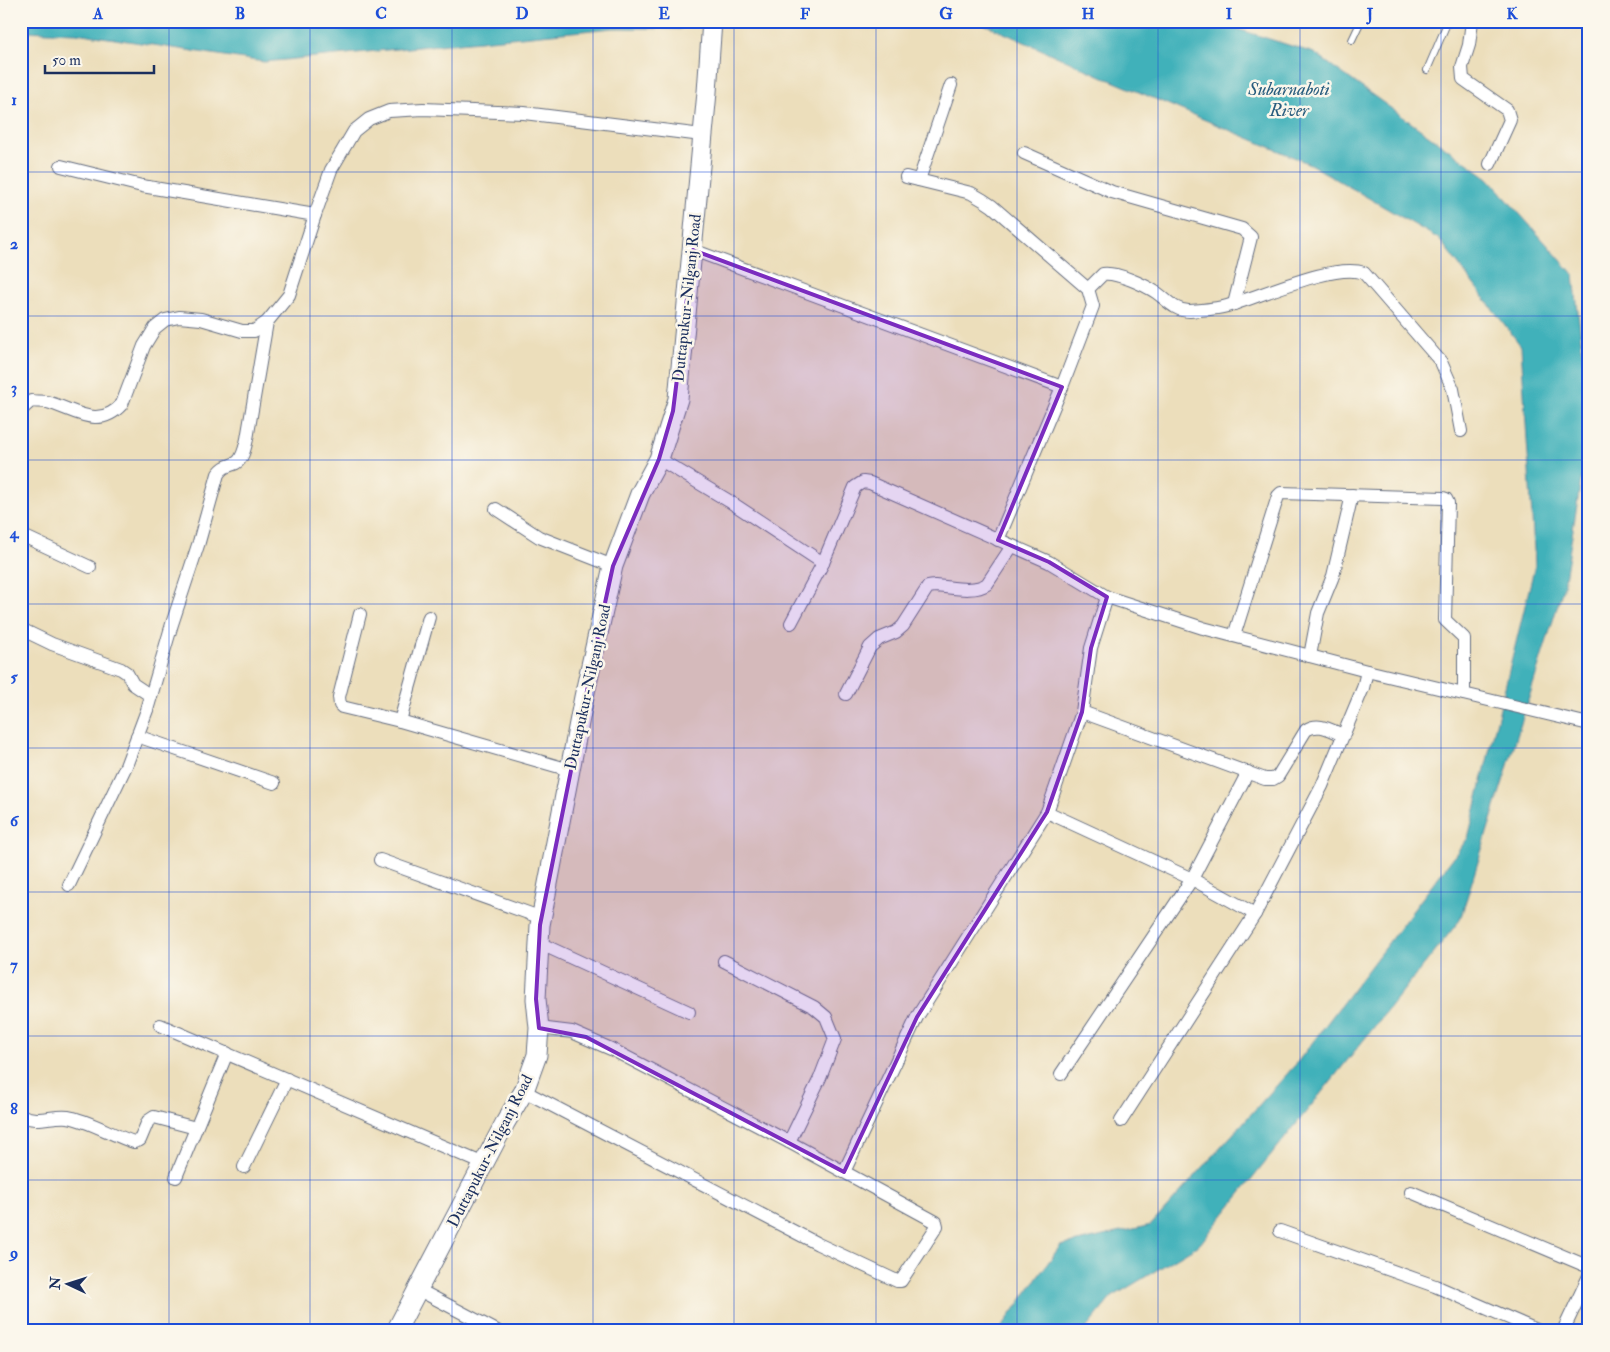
<svg xmlns="http://www.w3.org/2000/svg" width="1610" height="1352" font-family="'IM FELL Double Pica',serif">
  <rect width="100%" height="100%" fill="#fbf7ec"/>
  <filter id="ink" filterUnits="userSpaceOnUse"><feTurbulence type="fractalNoise" baseFrequency=".02" numOctaves="2"/><feDisplacementMap in="SourceGraphic" scale="10" xChannelSelector="R" yChannelSelector="G"/><feConvolveMatrix kernelMatrix="1 2 1 2 8 2 1 2 1" color-interpolation-filters="sRGB"/></filter>
  <filter id="wash" filterUnits="userSpaceOnUse"><feTurbulence type="fractalNoise" baseFrequency=".0096" numOctaves="4" result="noise"/><feDisplacementMap in="SourceGraphic" scale="20" xChannelSelector="R" yChannelSelector="G"/><feGaussianBlur stdDeviation="1.12" result="paint"/><feColorMatrix in="noise" values="0 0 0 0 0 0 0 0 0 0 0 0 0 0 0 0 0 1.4 0 .05"/><feComposite in="paint" operator="in"/></filter>
  <g filter="url(#wash)">
    <rect width="100%" height="100%" fill="#ecdebb"/>
    <!-- water -->
    <g fill="#40b1ba" stroke="#2e708c">
      <polygon points="21,21 683,21 681,29 613,28 264,62 76,33 21,31"/>
      <polygon points="977,21 1212,21 1314,53 1488,178 1574,275 1589,415 1589,431 1564,585 1460,920 1200,1244 1112,1297 1084,1331 999,1331 1060,1246 1151,1225 1296,1064 1468,838 1535,565 1521,346 1439,239 1310,164 1110,80"/>
    </g>
  </g>
  <g filter="url(#ink)">
    <g fill="none" stroke-linecap="round" stroke-linejoin="round">
      <!-- lane casing -->
      <g stroke="#646c7f" stroke-width="8">
        <g id="lane">
          <polyline points="1352,40 1361,21"/>
          <polyline points="1427,70 1448,21"/>
        </g>
      </g>
      <!-- street casing -->
      <g stroke="#646c7f" stroke-width="14">
        <g id="street">
          <polyline points="1472,21 1469,45 1462,67 1463,79 1507,110 1510,120 1490,164"/>
          <polyline points="1024,153 1112,192 1242,229 1251,237 1234,304"/>
          <polyline points="61,166 142,186 315,215"/>
          <polyline points="906,177 971,193 983,200 992,206 1088,289 1093,306 1062,387 998,540"/>
          <polyline points="919,180 951,85"/>
          <polyline points="693,250 1062,387"/>
          <path d="M1088 289 1103 274C1117 272 1145 285 1157 293 1167 300 1175 311 1189 311 1202 310 1216 309 1227 306 1260 297 1334 262 1364 273L1441 362 1453 389 1461 431"/>
          <path d="M21 410 31 401C36 402 42 401 47 402 74 409 98 431 122 404L144 346 155 328 165 320 179 317 201 319 242 331H254L267 322 289 295 315 215 331 170 354 131 369 119 389 111 423 109 524 113 702 135"/>
          <polyline points="659,459 729,501 823,563"/>
          <polyline points="496,509 539,537 613,566"/>
          <polyline points="21,535 90,567"/>
          <polyline points="360,614 339,697 340,705 342,707 400,721 570,770"/>
          <polyline points="791,623 823,563 855,487 863,482 870,483 1049,562 1107,597 1203,628 1367,671 1589,724"/>
          <polyline points="21,629 52,644 121,669 127,673 133,684 151,696"/>
          <polyline points="1234,636 1278,496 1281,493 1443,498 1446,499 1448,503 1445,620 1464,638 1464,694"/>
          <polyline points="1310,656 1318,613 1333,576 1352,495"/>
          <path d="M846 694 870 647 879 639 896 632 903 626 928 587 935 586C951 587 974 593 987 584L1012 546"/>
          <path d="M1082 712 1265 779H1273L1278 776 1306 730C1319 722 1330 730 1343 735"/>
          <polyline points="400,721 429,617"/>
          <polyline points="137,736 274,783"/>
          <polyline points="1047,812 1192,879 1255,914"/>
          <polyline points="380,860 542,918"/>
          <path d="M69 885 126 766 147 710 172 624 199 542 218 474C225 465 227 467 236 463 243 459 245 447 247 439L267 322"/>
          <polyline points="539,943 689,1012"/>
          <polyline points="724,961 814,1007 826,1017 835,1039 820,1078 789,1142"/>
          <polyline points="160,1025 484,1164"/>
          <polyline points="1061,1074 1192,879 1248,772"/>
          <polyline points="524,1091 818,1244 897,1281 901,1281 937,1226 936,1222 789,1142 611,1049 572,1032 539,1028"/>
          <path d="M21 1115C37 1124 51 1115 68 1117 88 1120 114 1136 134 1142L140 1140 148 1121 154 1117 196 1128"/>
          <polyline points="1121,1121 1255,914 1322,786 1363,688 1367,671"/>
          <polyline points="244,1167 287,1079"/>
          <polyline points="844,1172 917,1017 1047,812 1082,712 1091,648 1107,597"/>
          <polyline points="176,1177 227,1053"/>
          <polyline points="1411,1192 1589,1267"/>
          <polyline points="1280,1231 1435,1286 1539,1331"/>
          <polyline points="419,1290 497,1331"/>
          <polyline points="1563,1331 1589,1276"/>
        </g>
      </g>
      <!-- secondary casing -->
      <g stroke="#646c7f" stroke-width="21">
        <polyline id="secondary" points="396,1331 505,1123 524,1091 537,1055 539,1028 536,999 540,925 584,697 613,566 640,494 659,459 678,399 707,92 712,21"/>
      </g>
      <!-- lane -->
      <use href="#lane" stroke="#fff" stroke-width="6"/>
      <!-- street -->
      <use href="#street" stroke="#fff" stroke-width="12"/>
      <!-- secondary -->
      <use href="#secondary" stroke="#fff" stroke-width="19"/>
    </g>
  </g>
  <!-- marked area -->
  <path fill="#7b2cbf" fill-opacity="0.2" stroke="#7b2cbf" stroke-width="4" stroke-linejoin="round" d="M693 250 1062 387 998 540 1049 562 1107 597 1091 648 1082 712 1047 812 917 1017 844 1172 586 1037 539 1028 536 999 540 925 600 626 613 566 659 459 673 411Z"/>
  <!-- grid -->
  <path fill="none" stroke="#1d4ed8" stroke-width="1" stroke-opacity="0.55" d="M169 21V1331M310 21V1331M452 21V1331M593 21V1331M734 21V1331M876 21V1331M1017 21V1331M1158 21V1331M1300 21V1331M1441 21V1331M21 172H1589M21 316H1589M21 460H1589M21 604H1589M21 748H1589M21 892H1589M21 1036H1589M21 1180H1589"/>
  <g text-anchor="middle" dominant-baseline="central" stroke-width="5" stroke-linejoin="round" paint-order="stroke">
    <!-- street labels -->
    <g font-size="16" fill="#1b2f5e" stroke="#fbf7ec">
      <text transform="translate(687 298) rotate(-84)">Duttapukur-Nilganj Road</text>
      <text transform="translate(588 687) rotate(-78)">Duttapukur-Nilganj Road</text>
      <text transform="translate(490 1151) rotate(-63)">Duttapukur-Nilganj Road</text>
    </g>
    <!-- water labels -->
    <g font-size="18" font-style="italic" fill="#285c7e" stroke="#fbf7ec">
      <text x="1289" y="89">Subarnaboti<tspan x="1289" dy="21">River</tspan></text>
    </g>
  </g>
  <!-- margin -->
  <rect width="1610" height="1352" fill="none" stroke="#fbf7ec" stroke-width="55"/>
  <!-- north arrow -->
  <g transform="translate(68 1284) rotate(274)" stroke="#fbf7ec" stroke-width="4" paint-order="stroke">
  <path d="M0-4L9 19L0 12L-9 19Z" fill="#1b2f5e"/>
  <text y="-8" font-size="14" font-weight="bold" text-anchor="middle" fill="#1b2f5e">N</text>
  </g>
  <!-- scale -->
  <path d="M45 65v8h109v-8" fill="none" stroke="#1b2f5e" stroke-width="2.5"/>
  <text x="52" y="65" font-size="15" fill="#1b2f5e" stroke="#fbf7ec" stroke-width="4" paint-order="stroke">50 m</text>
  <rect x="28" y="28" width="1554" height="1296" fill="none" stroke="#1d4ed8" stroke-width="2"/>
  <g font-size="16" text-anchor="middle" font-weight="bold" fill="#1d4ed8">
    <text x="98" y="19">A</text>
    <text x="240" y="19">B</text>
    <text x="381" y="19">C</text>
    <text x="522" y="19">D</text>
    <text x="664" y="19">E</text>
    <text x="805" y="19">F</text>
    <text x="946" y="19">G</text>
    <text x="1088" y="19">H</text>
    <text x="1229" y="19">I</text>
    <text x="1370" y="19">J</text>
    <text x="1512" y="19">K</text>
    <text x="14" y="105">1</text>
    <text x="14" y="249">2</text>
    <text x="14" y="393">3</text>
    <text x="14" y="538">4</text>
    <text x="14" y="682">5</text>
    <text x="14" y="826">6</text>
    <text x="14" y="970">7</text>
    <text x="14" y="1114">8</text>
    <text x="14" y="1258">9</text>
  </g>
</svg>
